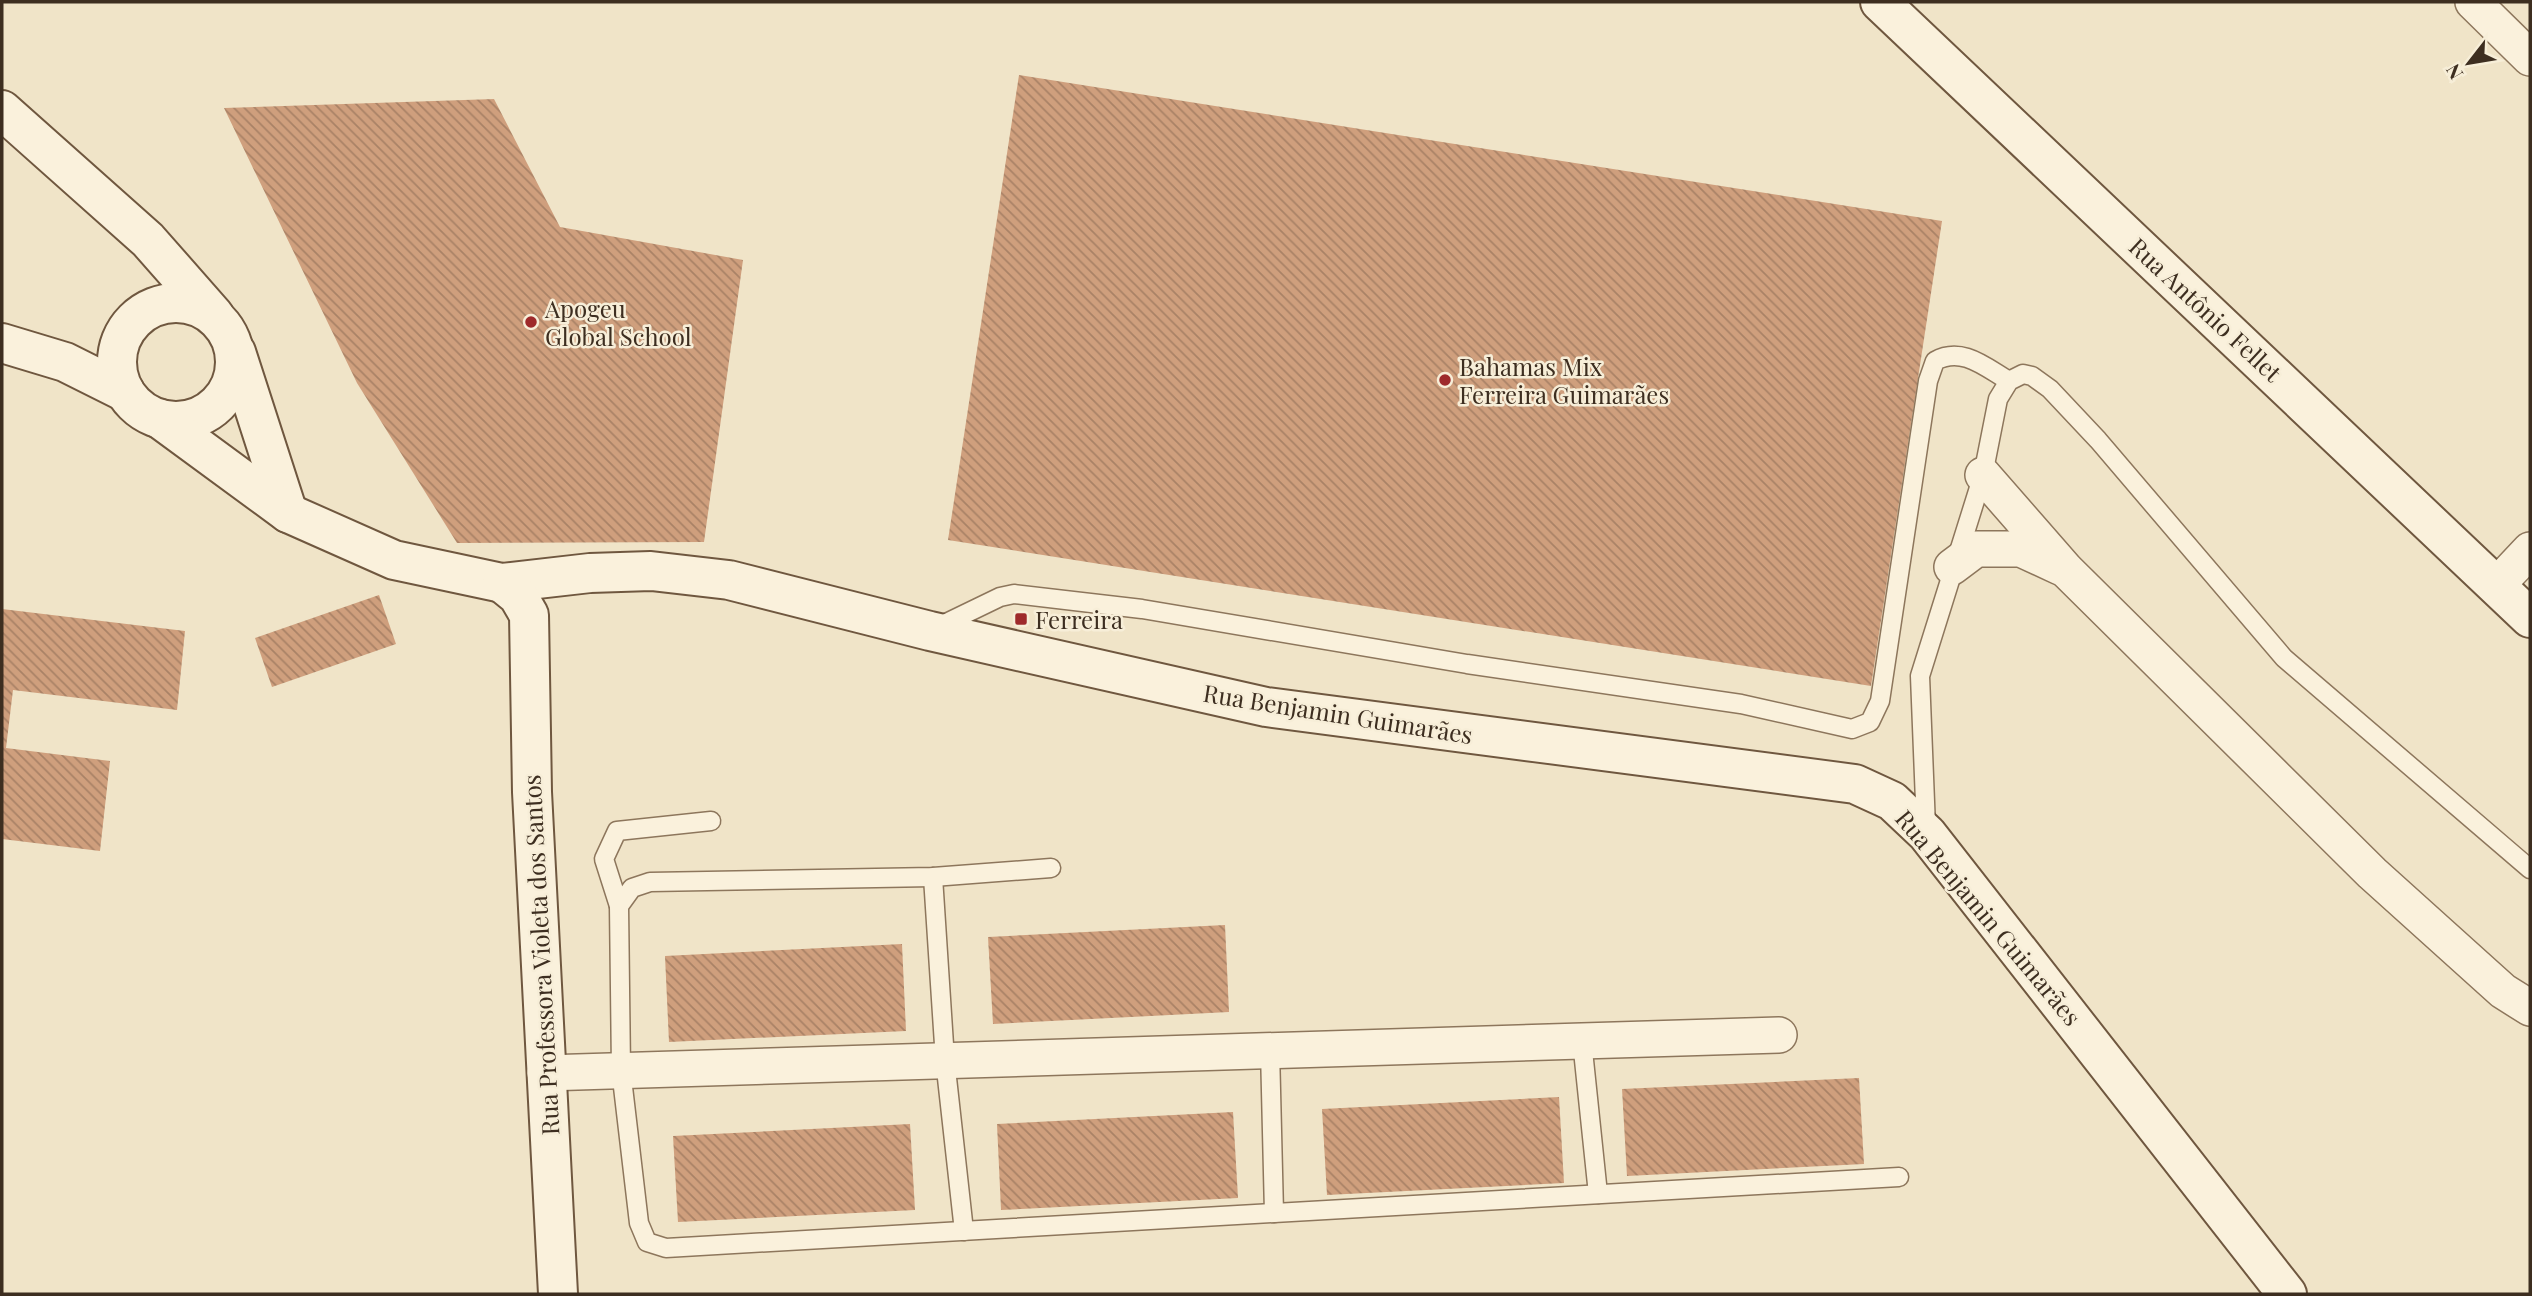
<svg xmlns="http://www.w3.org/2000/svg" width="2532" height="1296" font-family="'Playfair Display',serif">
  <defs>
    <pattern id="building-back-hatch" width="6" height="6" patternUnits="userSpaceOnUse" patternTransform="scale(1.75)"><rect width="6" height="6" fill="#cf9f7d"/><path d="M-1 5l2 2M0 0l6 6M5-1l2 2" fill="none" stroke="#a98266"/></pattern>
  </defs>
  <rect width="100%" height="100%" fill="#f0e4c8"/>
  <!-- building -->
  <g fill="url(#building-back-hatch)">
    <polygon points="1019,75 1942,221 1871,686 948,540"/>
    <polygon points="494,99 560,227 743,260 704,542 457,543 357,383 224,108"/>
    <polygon points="379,595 396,644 272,687 255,638"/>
    <polygon points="2,609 185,631 177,710 13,690 6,748 110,761 100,851 2,839"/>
    <polygon points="1225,925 1229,1012 993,1024 988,937"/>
    <polygon points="902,944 906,1031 669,1042 665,956"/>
    <polygon points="1859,1078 1864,1164 1627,1176 1622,1089"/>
    <polygon points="1559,1097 1564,1183 1327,1195 1322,1109"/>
    <polygon points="1233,1112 1238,1198 1001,1210 997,1124"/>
    <polygon points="910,1124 915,1210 678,1222 673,1136"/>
  </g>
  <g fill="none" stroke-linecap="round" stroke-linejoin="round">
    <!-- lane casing -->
    <g stroke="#8d765c" stroke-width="21">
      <g id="lane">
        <path d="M938 627 1000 597 1014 594 1142 609 1467 664 1741 704 1852 729 1870 722 1880 701 1928 381 1935 361C1962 346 1985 367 2009 381"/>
        <polyline points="1926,827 1920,676 1983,475 1998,399 2009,381 2023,374 2032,376 2050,389 2098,440 2284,658 2530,869"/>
        <polyline points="1051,868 933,877 650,882 632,888 619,906 621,1070 639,1223 647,1242 666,1248 1899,1177"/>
        <polyline points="933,877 945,1060 964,1231"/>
        <polyline points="619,906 604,859 617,831 711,821"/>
        <polyline points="1582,1041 1598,1194"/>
        <polyline points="1270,1050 1274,1213"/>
      </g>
    </g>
    <!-- street casing -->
    <g stroke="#8d765c" stroke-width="38">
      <g id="street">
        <polyline points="2473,2 2530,58"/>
        <polyline points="1983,475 2066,570 2372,873 2503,991 2530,1008"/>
        <polyline points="1952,567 1976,549 2021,549 2060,567"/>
        <polyline points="2497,585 2530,550"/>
        <polyline points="545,1073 1779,1035"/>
      </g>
    </g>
    <!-- secondary casing -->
    <g stroke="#6f573f" stroke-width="42">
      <g id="secondary">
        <polyline points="1880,2 2530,618"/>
        <polyline points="2,110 148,240 214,315"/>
        <circle cx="176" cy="362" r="59"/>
        <polyline points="2,343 65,362 125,392"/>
        <polyline points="236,352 288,513"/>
        <polyline points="160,419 288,513 394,560 502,583 590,573 651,571 729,580 930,631 1266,707 1855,784 1892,801 1927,834 2287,1294"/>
        <polyline points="502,583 518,596 529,615 532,792 558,1294"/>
      </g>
    </g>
    <!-- lane -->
    <use href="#lane" stroke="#faf1dc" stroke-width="18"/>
    <!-- street -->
    <use href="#street" stroke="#faf1dc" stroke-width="35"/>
    <!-- secondary -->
    <use href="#secondary" stroke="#faf1dc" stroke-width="38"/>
  </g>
  <!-- markers -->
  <g fill="#9e2a2b" stroke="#f7eed8" stroke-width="2.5">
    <circle cx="531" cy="322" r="7"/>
    <circle cx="1445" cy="380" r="7"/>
    <rect x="1014" y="612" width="14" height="14" rx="3.5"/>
  </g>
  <g text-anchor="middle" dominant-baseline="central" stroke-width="5" stroke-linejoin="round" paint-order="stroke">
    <!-- poi labels -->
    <g font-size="24" fill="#3d2e20" stroke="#f7eed8" text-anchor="start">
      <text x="545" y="308">Apogeu<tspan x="545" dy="28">Global School</tspan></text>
      <text x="1459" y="366">Bahamas Mix<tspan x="1459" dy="28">Ferreira Guimarães</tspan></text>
      <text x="1035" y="619">Ferreira</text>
    </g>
    <!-- street labels -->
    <g font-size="24" fill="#3d2e20" stroke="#f7eed8">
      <text transform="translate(2206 309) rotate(43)">Rua Antônio Fellet</text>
      <text transform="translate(1338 713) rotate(9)">Rua Benjamin Guimarães</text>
      <text transform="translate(1989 917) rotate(50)">Rua Benjamin Guimarães</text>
      <text transform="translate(540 955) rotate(-93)">Rua Professora Violeta dos Santos</text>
    </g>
  </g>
  <!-- border -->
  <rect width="2532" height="1296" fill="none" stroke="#3d2e20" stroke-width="7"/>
  <!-- north arrow -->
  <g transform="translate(2469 63) rotate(239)" stroke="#f7eed8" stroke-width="5" paint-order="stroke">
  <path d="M0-5L12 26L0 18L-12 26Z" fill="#3d2e20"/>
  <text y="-10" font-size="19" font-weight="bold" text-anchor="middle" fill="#3d2e20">N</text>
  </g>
</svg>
